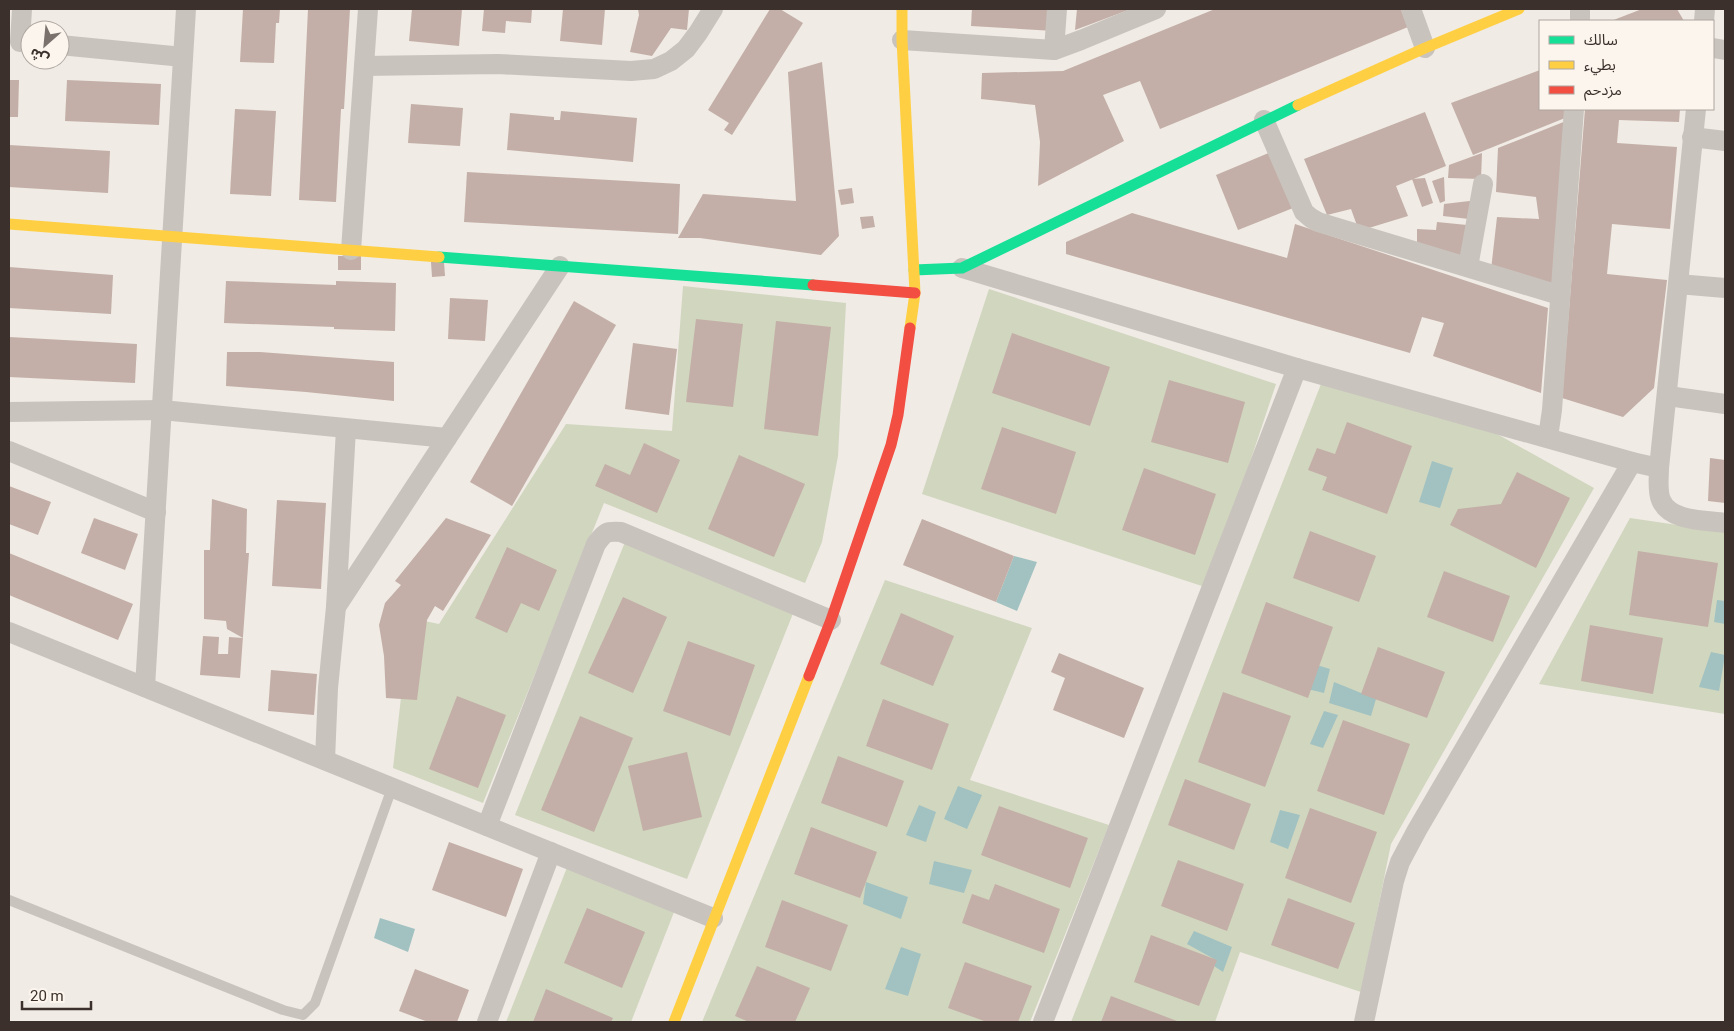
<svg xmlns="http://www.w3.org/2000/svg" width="1734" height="1031" font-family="Roboto,'Noto Sans Arabic',sans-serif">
  <rect width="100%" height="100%" fill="#f0ebe5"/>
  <!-- green -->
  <g fill="#d1d6bf">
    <polygon points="683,286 846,303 838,456 822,542 805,583 604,503 483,803 393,768 410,618 439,624 566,424 672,431"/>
    <polygon points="989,289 1276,384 1208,588 922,494"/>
    <polygon points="1321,384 1497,434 1594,488 1391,844 1361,992 1240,952 1215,1022 1071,1022"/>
    <polygon points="1630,518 1725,532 1725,714 1539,684"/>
    <polygon points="625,542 794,611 687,879 515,815"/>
    <polygon points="885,580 1032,628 970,780 1109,825 1030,1022 702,1022"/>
    <polygon points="568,865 676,907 631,1022 506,1022"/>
  </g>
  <!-- water -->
  <g fill="#a1c2c1">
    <polygon points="1432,461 1453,468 1440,508 1419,502"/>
    <polygon points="1014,556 1037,562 1017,611 996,602"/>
    <polygon points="1717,600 1725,601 1725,624 1714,622"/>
    <polygon points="1711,652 1725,655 1719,691 1699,687"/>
    <polygon points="1300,660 1330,669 1324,693 1295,686"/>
    <polygon points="1334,682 1376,699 1371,716 1329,703"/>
    <polygon points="1324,711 1338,715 1323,748 1310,744"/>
    <polygon points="958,786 982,795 967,829 944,819"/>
    <polygon points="919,805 936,812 926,842 906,835"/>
    <polygon points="1280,810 1300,815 1288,849 1270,842"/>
    <polygon points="934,861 972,870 964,893 929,884"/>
    <polygon points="866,882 908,897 901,919 863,904"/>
    <polygon points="380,918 415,929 408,952 374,938"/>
    <polygon points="1194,931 1232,947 1223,972 1214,966 1216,960 1187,944"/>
    <polygon points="901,947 921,954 908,996 885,989"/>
  </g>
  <!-- building -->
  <g fill="#c3afa7">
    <polygon points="243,9 280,9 279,23 276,23 274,63 240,62"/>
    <polygon points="308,9 350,9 344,109 341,109 336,202 299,200"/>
    <polygon points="412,9 462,9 459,46 409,41"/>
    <polygon points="484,9 532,9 531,23 506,21 505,33 482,31"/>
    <polygon points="563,9 605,9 602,45 560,41"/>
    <polygon points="638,9 689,9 687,30 671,28 652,56 630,52 639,15"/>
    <polygon points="770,9 780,9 803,23 732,135 724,130 729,123 708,110"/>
    <polygon points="972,9 1055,9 1054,31 971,26"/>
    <polygon points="1077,9 1131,9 1075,30"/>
    <polygon points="1215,9 1401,9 1408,27 1160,129 1140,81 1103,95 1124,141 1038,186 1040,142 1035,105 981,99 982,73 1063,71"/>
    <polygon points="1642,9 1677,9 1684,21 1611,21"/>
    <polygon points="822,62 839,236 821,255 700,238 678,238 703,194 796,201 788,72"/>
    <polygon points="1540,70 1540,109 1567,109 1570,116 1473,155 1451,103"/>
    <polygon points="9,80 19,80 18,117 9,117"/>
    <polygon points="67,80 161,84 159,125 65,121"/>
    <polygon points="411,104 463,108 460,146 408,143"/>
    <polygon points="235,109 276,111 271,196 230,194"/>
    <polygon points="1585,109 1680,109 1679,122 1619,120 1617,143 1677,147 1670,229 1612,224 1607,274 1667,280 1654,388 1623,417 1562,398"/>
    <polygon points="561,111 637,118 633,162 507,150 510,113 554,117 554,120 560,120"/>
    <polygon points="1425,112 1446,166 1396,186 1408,216 1359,231 1351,209 1327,215 1304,159"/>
    <polygon points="1571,119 1559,295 1491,270 1497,217 1539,219 1536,197 1496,192 1498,148"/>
    <polygon points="9,145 110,151 108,193 9,187"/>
    <polygon points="1271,152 1293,208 1238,230 1216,175"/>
    <polygon points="1482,153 1481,179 1448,178 1449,165"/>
    <polygon points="467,172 680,184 678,234 464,222"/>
    <polygon points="1444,177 1445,201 1440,203 1432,181"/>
    <polygon points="1425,178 1433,203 1422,207 1412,179"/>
    <polygon points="852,188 854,203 841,205 838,190"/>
    <polygon points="1478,200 1469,219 1443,216 1444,204"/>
    <polygon points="1132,213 1287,258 1295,224 1548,308 1541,393 1433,356 1444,323 1422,317 1410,353 1066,254 1066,242"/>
    <polygon points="873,216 875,227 862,229 860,217"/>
    <polygon points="1437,222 1467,225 1465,261 1417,248 1417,229 1436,230"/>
    <rect x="338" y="256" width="23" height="14"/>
    <polygon points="431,262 444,262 445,276 432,277"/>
    <polygon points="9,267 113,275 111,314 9,308"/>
    <polygon points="226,281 336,285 336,281 396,283 395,331 334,329 334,327 224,323"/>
    <polygon points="450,298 488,300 485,341 448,339"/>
    <polygon points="574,301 616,325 512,506 470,482"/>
    <polygon points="696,319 743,324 733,407 686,402"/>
    <polygon points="776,321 831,327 818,436 764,429"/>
    <polygon points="1012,333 1110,367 1090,426 992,393"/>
    <polygon points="9,337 137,344 135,383 9,377"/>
    <polygon points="633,343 677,349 669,415 625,409"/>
    <polygon points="227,352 260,352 394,362 394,401 306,392 226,386"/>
    <polygon points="1169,380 1245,402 1228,463 1151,442"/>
    <polygon points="1347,422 1412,446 1387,514 1322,490 1327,477 1308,470 1317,448 1335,454"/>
    <polygon points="1002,427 1076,452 1056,514 981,489"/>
    <polygon points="644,443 680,460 657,513 595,486 605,464 630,475"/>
    <polygon points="739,455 805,484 774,557 708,529"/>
    <polygon points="1710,458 1725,460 1725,503 1708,501"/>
    <polygon points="1144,468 1216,494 1195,555 1122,530"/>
    <polygon points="1517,472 1570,498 1536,568 1450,525 1458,509 1501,504"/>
    <polygon points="9,486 51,502 38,535 9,524"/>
    <polygon points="212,499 247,509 246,553 249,553 240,678 200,675 203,636 219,637 218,654 228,654 229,637 243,638 227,629 226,621 204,619 204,550 210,550"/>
    <polygon points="277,500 326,503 321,589 272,586"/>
    <polygon points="94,518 138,534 125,570 81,553"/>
    <polygon points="446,518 491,535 443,611 435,606 427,620 417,700 386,698 384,656 379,625 385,603 401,585 395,581"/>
    <polygon points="922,519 1014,556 996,602 903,565"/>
    <polygon points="1310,531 1376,556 1359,602 1293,578"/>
    <polygon points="507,547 557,570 539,611 521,603 507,633 475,618"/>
    <polygon points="1638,551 1718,563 1708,627 1629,615"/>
    <polygon points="9,553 133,604 118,640 9,595"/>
    <polygon points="1444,571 1510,596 1493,642 1427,617"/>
    <polygon points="623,597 667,617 633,693 588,673"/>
    <polygon points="1266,602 1333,627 1308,698 1241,673"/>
    <polygon points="901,613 954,636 933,686 880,664"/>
    <polygon points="1590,625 1663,638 1653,694 1581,681"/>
    <polygon points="688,641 755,665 730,736 663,711"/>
    <polygon points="1378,647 1445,672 1427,718 1361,694"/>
    <polygon points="1059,653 1144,688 1124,738 1053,710 1065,678 1051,672"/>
    <polygon points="271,670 317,674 314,715 268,711"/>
    <polygon points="1223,692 1291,716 1265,787 1198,762"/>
    <polygon points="457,696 506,715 478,788 429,769"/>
    <polygon points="883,699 949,724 932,770 866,746"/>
    <polygon points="580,716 633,738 594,832 541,810"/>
    <polygon points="1343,720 1410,744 1384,815 1317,791"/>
    <polygon points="687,752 702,817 643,831 628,766"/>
    <polygon points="838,756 904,781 887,827 821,803"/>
    <polygon points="1185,779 1251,804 1234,850 1168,825"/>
    <polygon points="999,806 1088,838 1070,888 981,855"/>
    <polygon points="1310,808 1377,832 1351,903 1285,878"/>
    <polygon points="811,827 877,852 860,898 794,874"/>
    <polygon points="449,842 523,869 506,917 432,890"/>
    <polygon points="1178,860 1244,884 1227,931 1161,906"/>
    <polygon points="995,884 1060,909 1044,953 962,923 972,894 989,900"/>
    <polygon points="1288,898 1355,923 1338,969 1271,945"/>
    <polygon points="782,900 848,925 831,971 765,947"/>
    <polygon points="587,908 645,932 622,988 564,963"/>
    <polygon points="1151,935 1217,960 1199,1006 1134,982"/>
    <polygon points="965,962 1032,986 1018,1022 987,1022 948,1008"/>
    <polygon points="757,966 810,988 795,1022 749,1022 735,1016"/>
    <polygon points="415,969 469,990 457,1022 428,1022 399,1011"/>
    <polygon points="546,989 613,1018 611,1022 533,1022"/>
    <polygon points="1111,996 1177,1021 1176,1022 1101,1022"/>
  </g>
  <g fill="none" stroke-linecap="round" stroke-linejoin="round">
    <!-- lane -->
    <polyline stroke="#c9c3be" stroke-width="10" points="9,900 283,1010 303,1015 315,1003 392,788"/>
    <!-- street -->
    <g stroke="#c9c3be" stroke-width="20">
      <polyline points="1411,9 1425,48"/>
      <polyline points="1580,21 1580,9"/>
      <polyline points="1704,21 1705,9"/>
      <polyline points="902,40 1054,50 1081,40 1156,9"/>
      <polyline points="20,42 22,9"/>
      <polyline points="60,45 183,57"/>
      <polyline points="1713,48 1725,50"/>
      <polyline points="1054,50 1057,9"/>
      <polyline points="364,66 498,64 631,71 654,69 671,61 686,49 698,33 713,9"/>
      <polyline points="1264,120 1304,212 1311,218 1318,222 1559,295"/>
      <polyline points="1692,137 1725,141"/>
      <polyline points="351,250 368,9"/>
      <polyline points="1468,267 1483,184"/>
      <path d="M962 268 1297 368 1632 462 1659 468C1659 478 1657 491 1661 500 1670 522 1706 520 1725 523"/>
      <polyline points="1678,284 1725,288"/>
      <polyline points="1668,396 1725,404"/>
      <polyline points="9,412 162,410 447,438"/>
      <polyline points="1548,437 1552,410 1574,109"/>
      <polyline points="9,451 156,512"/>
      <polyline points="1659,468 1696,109"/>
      <polyline points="336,607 560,266"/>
      <polyline points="9,632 713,918"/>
      <polyline points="145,687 186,9"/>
      <polyline points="325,760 328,688 336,607 346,429"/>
      <path d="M487 826 596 544C605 532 606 531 621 532L831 620"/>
      <polyline points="487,1022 551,852"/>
      <polyline points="1043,1022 1297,368"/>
      <polyline points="1364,1022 1394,881 1400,862 1417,830 1632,462"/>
    </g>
    <!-- fast -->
    <g stroke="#16e098" stroke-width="11">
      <polyline points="439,257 813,285"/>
      <polyline points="914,270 962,268 1298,105"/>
    </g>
    <!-- slow -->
    <g stroke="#ffcf43" stroke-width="11">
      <polyline points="902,9 902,40 915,293 910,328"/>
      <polyline points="1298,105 1425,48 1519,9"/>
      <polyline points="9,224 439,257"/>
      <polyline points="674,1022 809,676"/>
    </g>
    <!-- jam -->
    <g stroke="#f24e42" stroke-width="11">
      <polyline points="813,285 915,293"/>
      <polyline points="809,676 831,620 891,445 898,415 910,328"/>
    </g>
  </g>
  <!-- border -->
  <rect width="1734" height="1031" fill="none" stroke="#3b302b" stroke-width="20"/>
  <!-- legend -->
  <rect x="1539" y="20" width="175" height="90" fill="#fbf5ee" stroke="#aea6a0"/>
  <rect x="1549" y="36" width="25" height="8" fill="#16e098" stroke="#aea6a0"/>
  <text x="1584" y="45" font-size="15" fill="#3b302b">سالك</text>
  <rect x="1549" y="61" width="25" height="8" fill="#ffcf43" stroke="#aea6a0"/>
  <text x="1584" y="70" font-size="15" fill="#3b302b">بطيء</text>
  <rect x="1549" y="86" width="25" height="8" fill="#f24e42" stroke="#aea6a0"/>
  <text x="1584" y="95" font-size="15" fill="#3b302b">مزدحم</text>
  <!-- north arrow -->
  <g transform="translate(45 45) rotate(207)"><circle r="24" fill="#fbf5ee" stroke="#aea6a0"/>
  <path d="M0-4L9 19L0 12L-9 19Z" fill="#7a716c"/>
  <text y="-8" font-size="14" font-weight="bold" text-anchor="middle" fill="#3b302b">ش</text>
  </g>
  <!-- scale -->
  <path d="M22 1001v8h69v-8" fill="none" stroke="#3b302b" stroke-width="2.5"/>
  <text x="30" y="1001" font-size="15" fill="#3b302b" stroke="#fbf5ee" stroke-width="4" paint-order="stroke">20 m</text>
</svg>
